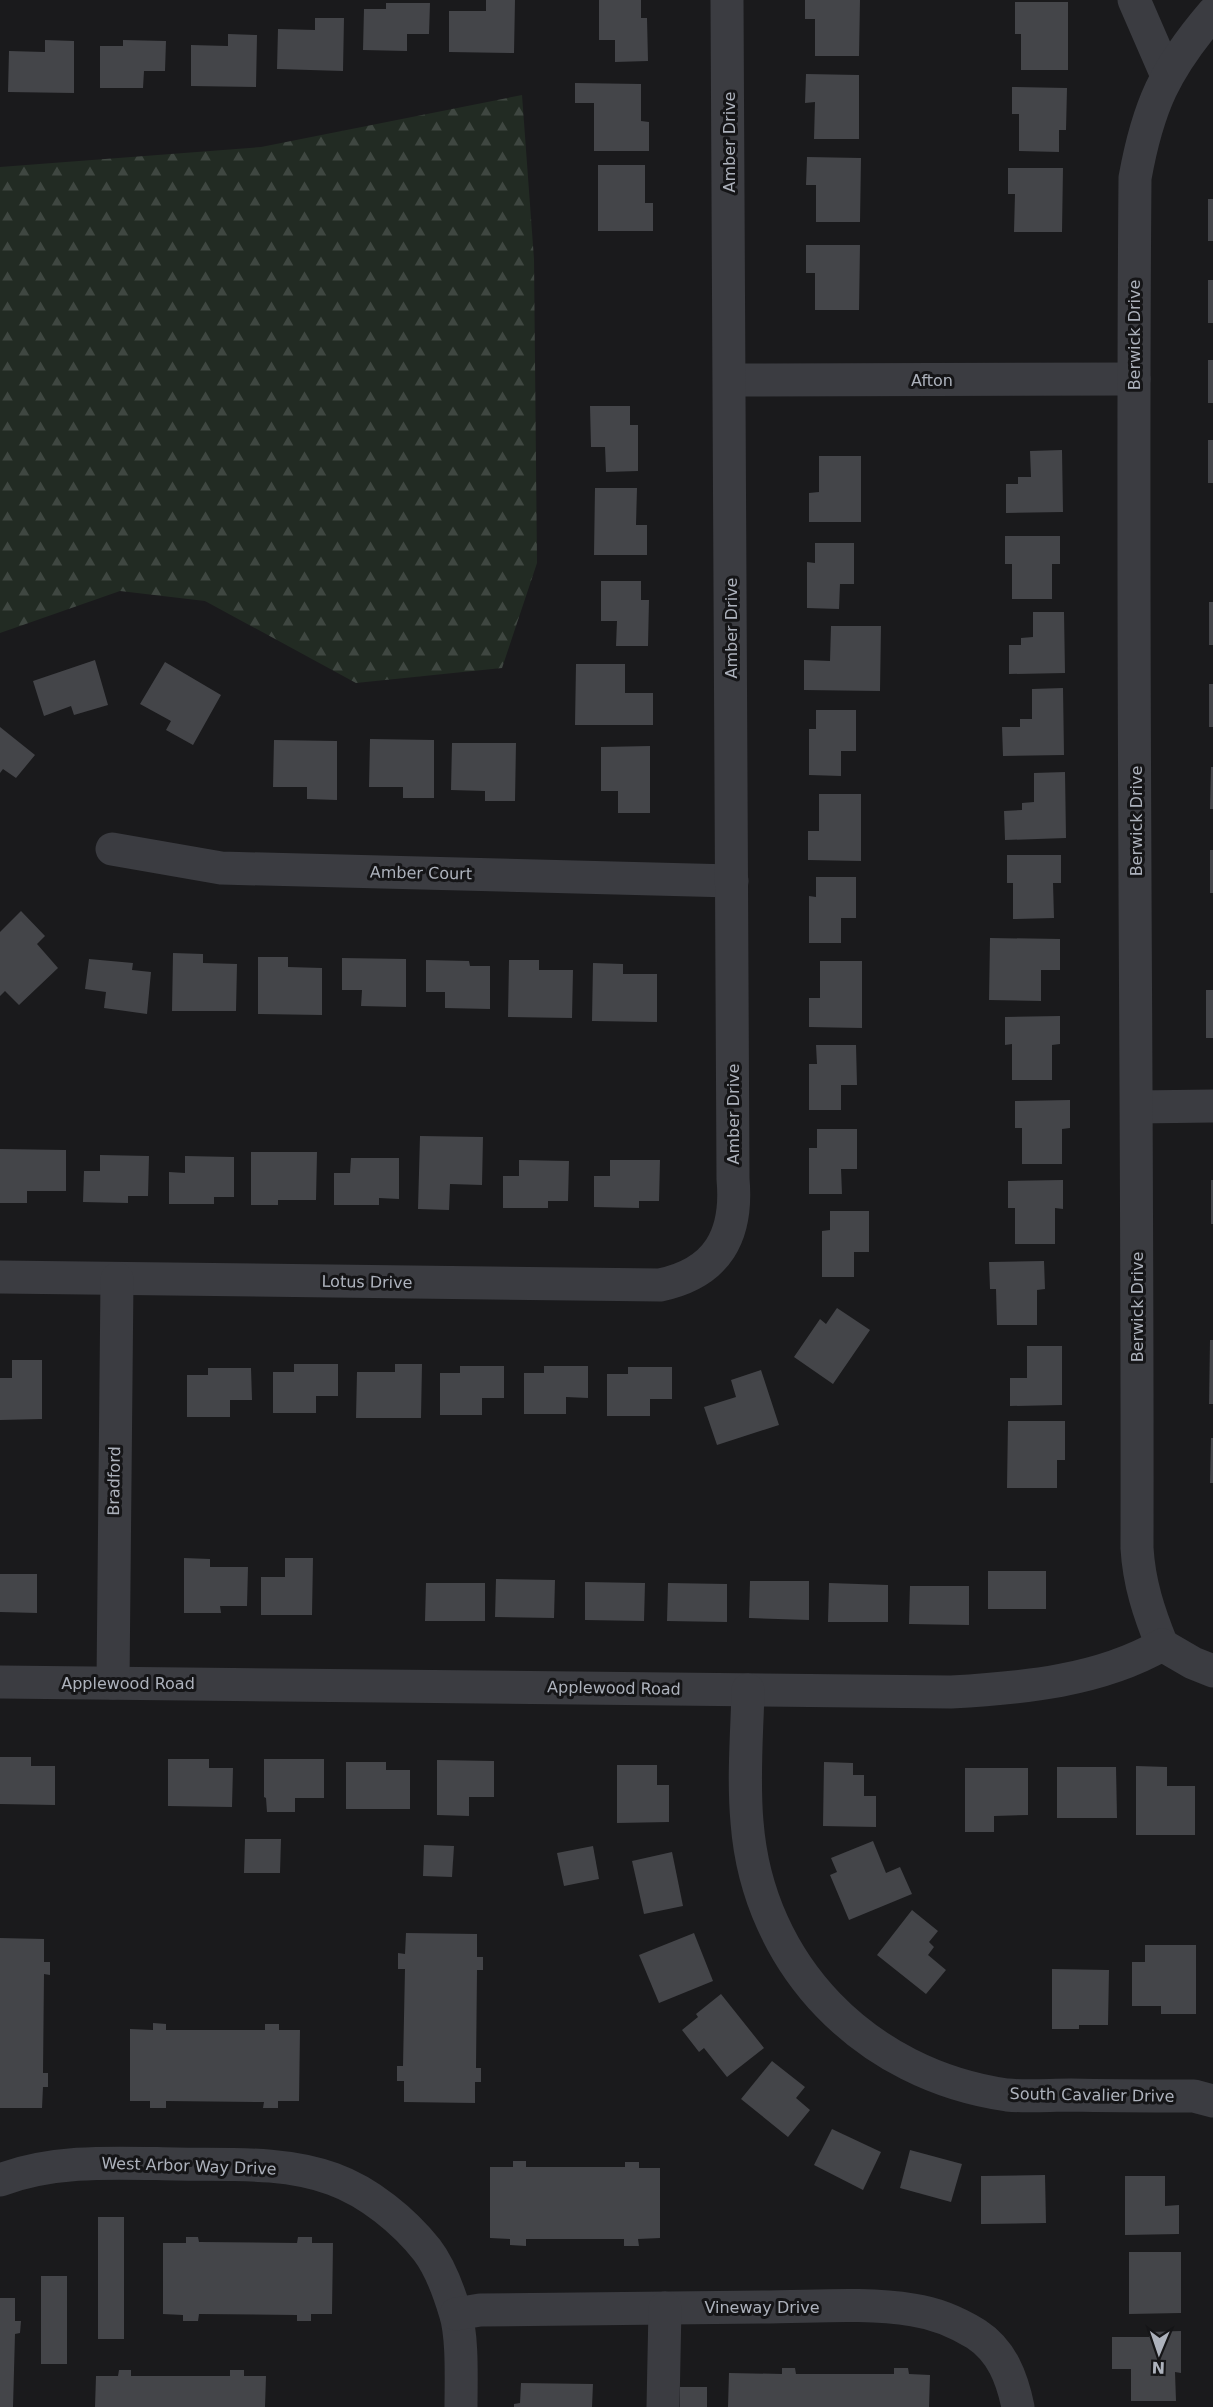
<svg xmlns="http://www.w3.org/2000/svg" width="1213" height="2407" font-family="'DejaVu Sans',sans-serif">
  <defs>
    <pattern id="forest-firs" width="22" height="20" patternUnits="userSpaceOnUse" patternTransform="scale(1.5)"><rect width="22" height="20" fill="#222b23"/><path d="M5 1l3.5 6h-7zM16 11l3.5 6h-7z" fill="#3f4741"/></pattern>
  </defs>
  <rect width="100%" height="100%" fill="#1a1a1c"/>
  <!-- forest -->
  <polygon fill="url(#forest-firs)" points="522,95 534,259 537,563 502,668 356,683 205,601 120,591 0,633 0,167 261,147"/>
  <!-- building -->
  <g fill="#444549">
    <polygon points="486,0 515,0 514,53 449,52 449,11 486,11"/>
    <polygon points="599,0 641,0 641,18 647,18 648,61 615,62 615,40 599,40"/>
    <polygon points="805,0 860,0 859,56 815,56 815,19 805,19"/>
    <polygon points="1015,2 1068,2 1068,70 1021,70 1021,34 1015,34"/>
    <polygon points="386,3 430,3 429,34 407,34 407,51 363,50 364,9 386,9"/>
    <polygon points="315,18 344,18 343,71 277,69 278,29 315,30"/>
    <polygon points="228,34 257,35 256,87 191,86 191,45 228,46"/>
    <polygon points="45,40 74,41 74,93 8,92 9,51 45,52"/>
    <polygon points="123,40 166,41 165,71 144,71 143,88 100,88 100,46 123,46"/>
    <polygon points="806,74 859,75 859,139 814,139 815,102 805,103"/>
    <polygon points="575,83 641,84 641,121 649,122 649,151 594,151 594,103 575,103"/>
    <polygon points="1012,87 1067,88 1066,130 1059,130 1059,152 1019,151 1019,114 1012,114"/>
    <polygon points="807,157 861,158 860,222 816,222 816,185 806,185"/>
    <polygon points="598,165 645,165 645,203 653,203 653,231 598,231"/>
    <polygon points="1008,168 1063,168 1062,232 1014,232 1015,194 1008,194"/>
    <rect x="1208" y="199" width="5" height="42"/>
    <polygon points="806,245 860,245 859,310 815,310 815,273 806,273"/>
    <rect x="1208" y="280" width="5" height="43"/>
    <rect x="1208" y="360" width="5" height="43"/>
    <polygon points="590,406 630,406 630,425 638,425 638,471 606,472 605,447 591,447"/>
    <rect x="1208" y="440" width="5" height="43"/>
    <polygon points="1062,450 1063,512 1006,513 1006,484 1018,484 1018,477 1031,477 1030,451"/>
    <polygon points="819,456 861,456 861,522 809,522 809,493 819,492"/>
    <polygon points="595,488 637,488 636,525 647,525 647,555 594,555"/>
    <polygon points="1005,536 1060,536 1060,564 1052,564 1052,599 1012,599 1012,564 1005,564"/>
    <polygon points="815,543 854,543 854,584 840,584 839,609 807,608 807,562 815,563"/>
    <polygon points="601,581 641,581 641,600 649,600 648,646 616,646 617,621 601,621"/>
    <rect x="1209" y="602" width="4" height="43"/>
    <polygon points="1033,612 1064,612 1065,673 1009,674 1009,645 1021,645 1021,638 1033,637"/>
    <polygon points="831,626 881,626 880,691 804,690 804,660 830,661"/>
    <polygon points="95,660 108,705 74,715 71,706 44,716 33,681"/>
    <polygon points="165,662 221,695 193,745 166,730 171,721 140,704"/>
    <polygon points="576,664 625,664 625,693 653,693 653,725 575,725"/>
    <rect x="1209" y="684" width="4" height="43"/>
    <polygon points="1063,688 1064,755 1003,756 1002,727 1020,727 1020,719 1032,719 1032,689"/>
    <polygon points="816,710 856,710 856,751 841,751 841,776 809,775 809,729 816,729"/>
    <polygon points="0,727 35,755 16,778 3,769 0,773"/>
    <polygon points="370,739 434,740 434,798 403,798 403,787 369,787"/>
    <polygon points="274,740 337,741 337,800 307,799 307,787 273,787"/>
    <polygon points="452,743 516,743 515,801 485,801 485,791 451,790"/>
    <polygon points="650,746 650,813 618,813 618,791 601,791 601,747"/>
    <polygon points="1211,767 1213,767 1213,809 1210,809"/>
    <polygon points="1065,772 1066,838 1005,840 1004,811 1022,810 1022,803 1034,802 1034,773"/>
    <polygon points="819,794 861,794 861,861 808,860 808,831 819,831"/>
    <rect x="1210" y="850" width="3" height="43"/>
    <polygon points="1007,855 1061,855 1061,883 1053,883 1054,918 1013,919 1013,883 1007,883"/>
    <polygon points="816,877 856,877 856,918 841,918 841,943 809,943 809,896 816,897"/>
    <polygon points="21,911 45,936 37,944 58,968 19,1005 5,991 0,996 0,932"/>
    <polygon points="990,938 1060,939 1060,970 1041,970 1041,1001 989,1000"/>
    <polygon points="173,953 203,954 203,963 237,964 236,1011 172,1011"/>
    <polygon points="258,957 288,957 288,967 322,968 322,1015 258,1014"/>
    <polygon points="342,958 406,959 406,1007 361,1006 362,990 342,990"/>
    <polygon points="89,959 133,963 132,970 151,972 147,1014 104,1008 106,992 85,989"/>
    <polygon points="426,960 469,961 470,966 490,966 490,1009 445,1008 445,992 426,992"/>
    <polygon points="509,960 539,960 539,970 573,970 572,1018 508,1017"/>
    <polygon points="820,961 862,961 862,1028 809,1027 809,998 820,998"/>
    <polygon points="593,963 623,964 623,974 657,974 657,1022 592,1021"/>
    <rect x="1206" y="990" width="7" height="48"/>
    <polygon points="1060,1016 1060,1044 1052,1045 1052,1080 1012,1080 1012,1044 1005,1045 1005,1017"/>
    <polygon points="816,1045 856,1045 857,1085 841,1085 841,1110 809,1110 809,1064 817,1064"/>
    <polygon points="1070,1100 1070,1128 1062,1129 1062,1164 1022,1164 1022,1128 1015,1128 1015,1101"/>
    <polygon points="817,1129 857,1129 857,1169 841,1169 842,1194 809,1194 809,1148 817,1148"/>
    <polygon points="420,1136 483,1137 482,1185 450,1184 449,1210 418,1209"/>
    <polygon points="0,1149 66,1150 66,1191 27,1191 27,1203 0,1203"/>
    <polygon points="251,1152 317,1152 316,1200 278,1200 278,1205 251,1205"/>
    <polygon points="100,1155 149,1156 148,1196 128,1196 128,1203 83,1202 84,1171 100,1171"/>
    <polygon points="185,1156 234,1157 234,1197 214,1197 214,1204 169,1204 169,1172 185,1173"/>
    <polygon points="351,1158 399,1158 399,1199 379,1198 379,1205 334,1205 334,1173 350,1173"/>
    <polygon points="519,1160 569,1161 568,1201 548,1201 548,1208 503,1208 503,1176 519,1176"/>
    <polygon points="610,1160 660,1160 659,1201 639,1201 639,1208 594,1207 594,1176 610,1176"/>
    <polygon points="1063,1180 1063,1209 1055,1208 1055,1244 1015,1244 1015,1208 1008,1208 1008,1181"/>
    <rect x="1211" y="1180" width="2" height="44"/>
    <polygon points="830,1211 869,1211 869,1252 854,1252 854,1277 822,1277 822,1231 830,1230"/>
    <polygon points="1044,1261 1045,1289 1037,1290 1037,1325 997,1325 996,1289 990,1289 989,1262"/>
    <polygon points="837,1308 870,1330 833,1384 794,1357 820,1319 826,1324"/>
    <polygon points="1210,1340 1213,1340 1213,1404 1209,1404"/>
    <polygon points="1027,1346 1062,1346 1062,1405 1010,1406 1010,1378 1027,1378"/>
    <polygon points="12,1360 42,1360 42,1419 0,1420 0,1378 12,1378"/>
    <polygon points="294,1364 338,1364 338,1396 316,1396 316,1413 273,1413 273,1372 294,1372"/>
    <polygon points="395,1364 422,1364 421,1418 356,1418 357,1372 395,1372"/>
    <polygon points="460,1366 504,1366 504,1398 482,1398 482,1415 440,1415 440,1373 460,1373"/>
    <polygon points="544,1366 588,1366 588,1398 566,1397 566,1414 524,1414 524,1373 544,1373"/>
    <polygon points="628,1367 672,1367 672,1399 650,1399 650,1416 607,1416 607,1374 628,1374"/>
    <polygon points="208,1368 251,1368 252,1400 230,1400 230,1417 187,1417 187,1375 208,1375"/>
    <polygon points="761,1370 779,1425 717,1445 704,1407 736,1397 731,1380"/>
    <polygon points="1008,1421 1065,1421 1065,1460 1057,1460 1057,1488 1007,1488"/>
    <polygon points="1211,1438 1213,1438 1213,1483 1210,1483"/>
    <polygon points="184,1558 210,1559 210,1567 248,1567 247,1606 220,1606 221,1613 184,1613"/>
    <polygon points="285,1558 313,1558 312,1615 261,1615 261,1577 285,1577"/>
    <rect x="988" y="1571" width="58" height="38"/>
    <polygon points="0,1574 37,1574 37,1613 0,1612"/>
    <polygon points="496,1579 555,1580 554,1618 495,1617"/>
    <polygon points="750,1581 809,1581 809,1620 749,1618"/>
    <polygon points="585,1582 645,1583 644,1621 585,1620"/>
    <polygon points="426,1583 485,1583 485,1621 425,1621"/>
    <polygon points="668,1583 727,1584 727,1622 667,1621"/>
    <polygon points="829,1583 888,1585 888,1622 828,1622"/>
    <polygon points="910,1586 969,1586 969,1625 909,1624"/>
    <polygon points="0,1757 31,1757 31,1766 55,1766 55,1805 0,1804"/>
    <polygon points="168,1759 209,1759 209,1768 233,1768 232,1807 168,1806"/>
    <polygon points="264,1759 324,1759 324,1798 295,1798 295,1812 267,1812 266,1798 264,1797"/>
    <polygon points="437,1760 494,1761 494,1797 469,1797 469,1816 437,1815"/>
    <polygon points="346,1762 386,1762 386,1770 410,1770 410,1809 346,1809"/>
    <polygon points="824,1762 853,1763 853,1775 864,1775 864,1796 876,1796 876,1827 823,1826"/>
    <polygon points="617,1765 657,1765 657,1785 669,1785 669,1822 617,1823"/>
    <polygon points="1136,1766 1167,1767 1167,1786 1195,1786 1195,1835 1136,1835"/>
    <polygon points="1057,1767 1116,1767 1117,1818 1057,1818"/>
    <polygon points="965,1768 1028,1768 1028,1815 994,1816 994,1832 965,1832"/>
    <polygon points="245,1839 281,1839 280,1873 244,1873"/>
    <polygon points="873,1841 886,1873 900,1867 912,1894 849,1920 830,1875 837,1872 831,1858"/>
    <polygon points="424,1845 454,1846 452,1877 423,1876"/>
    <polygon points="593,1846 599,1879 564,1886 557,1853"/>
    <polygon points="672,1852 683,1906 644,1914 632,1861"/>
    <polygon points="912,1910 938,1931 929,1942 934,1947 928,1955 946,1970 926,1994 877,1955"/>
    <polygon points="406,1933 477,1934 477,1957 483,1957 483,1970 477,1970 476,2068 481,2068 481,2082 475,2082 475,2103 404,2102 404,2081 397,2081 397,2066 403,2066 405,1969 398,1969 398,1953 405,1954"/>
    <polygon points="694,1933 713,1981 659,2003 639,1955"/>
    <polygon points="0,1938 44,1939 44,1962 50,1962 50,1975 44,1974 43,2073 48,2073 48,2087 43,2087 42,2108 0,2108"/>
    <polygon points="1145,1945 1196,1945 1196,2014 1161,2014 1161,2006 1132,2006 1132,1962 1145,1962"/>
    <polygon points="1052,1969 1109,1970 1108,2025 1079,2025 1079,2029 1052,2029"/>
    <polygon points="721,1994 764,2048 727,2077 704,2048 699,2052 682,2030 698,2017 696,2014"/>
    <polygon points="153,2023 166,2024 166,2030 265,2030 265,2024 279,2024 279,2030 300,2030 299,2101 278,2101 278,2108 263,2108 264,2102 166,2101 166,2108 150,2108 150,2101 130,2101 130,2029 153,2030"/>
    <polygon points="772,2061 805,2087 796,2098 810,2110 788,2137 741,2099"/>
    <polygon points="832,2129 881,2152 863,2190 814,2165"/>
    <polygon points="910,2150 962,2164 951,2202 900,2188"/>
    <polygon points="513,2161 526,2161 526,2167 625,2167 625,2162 639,2162 639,2168 660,2168 660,2238 638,2239 639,2246 624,2246 624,2239 526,2239 526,2246 510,2245 510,2239 490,2238 490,2167 513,2167"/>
    <polygon points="1045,2175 1046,2223 981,2224 981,2176"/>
    <polygon points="1125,2176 1165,2176 1165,2206 1179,2205 1179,2234 1125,2235"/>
    <rect x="98" y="2217" width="26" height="122"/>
    <polygon points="186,2237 198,2237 199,2242 297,2243 298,2237 312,2237 312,2243 333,2243 332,2314 311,2314 311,2321 297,2321 297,2315 199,2314 198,2321 183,2321 183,2315 163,2314 163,2243 186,2243"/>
    <polygon points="1129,2252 1181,2252 1181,2313 1129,2314"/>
    <rect x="41" y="2276" width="26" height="88"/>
    <polygon points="0,2298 15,2298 15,2321 21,2321 20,2333 15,2334 13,2407 0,2407"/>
    <polygon points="1181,2331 1181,2373 1175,2372 1176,2401 1131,2401 1131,2369 1112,2369 1112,2337 1149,2337 1149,2332"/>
    <polygon points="782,2368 795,2368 796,2374 894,2374 894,2368 908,2368 909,2374 930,2375 929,2407 728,2407 729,2373 782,2374"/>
    <polygon points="119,2370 131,2370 131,2376 230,2376 230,2370 244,2370 244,2376 266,2376 265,2407 95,2407 96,2376 118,2376"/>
    <polygon points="521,2383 593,2384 592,2407 514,2407 514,2404 520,2403"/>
    <rect x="680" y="2387" width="27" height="20"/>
  </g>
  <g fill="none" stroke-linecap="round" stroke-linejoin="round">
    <!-- minor -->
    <g stroke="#3b3c41" stroke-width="33">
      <polyline points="1134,0 1167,76"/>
      <polyline points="730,380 1134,379"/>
      <polyline points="112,849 221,868 732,881"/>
      <polyline points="1137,1107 1213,1106"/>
      <path d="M0 1277 660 1285C718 1273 738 1235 733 1179L727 0"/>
      <path d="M1162 1645C1149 1613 1139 1583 1137 1548 1138 1092 1131 635 1135 178 1148 106 1165 69 1213 13"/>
      <path d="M0 1682 951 1692C1023 1688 1099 1681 1162 1645L1193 1663 1213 1671"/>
      <polyline points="113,1683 117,1279"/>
      <path d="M748 1690C747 1733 743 1778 747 1822 758 1966 866 2075 1007 2095 1028 2097 1050 2095 1071 2095 1112 2096 1153 2096 1194 2096L1213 2101"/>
      <path d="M0 2180C56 2159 117 2163 176 2164 228 2165 284 2161 333 2179 369 2192 404 2221 427 2250 440 2267 449 2292 455 2312 463 2336 461 2381 461 2407"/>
      <path d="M456 2314 480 2310C574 2309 668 2308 762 2307 812 2307 864 2302 913 2310 934 2313 958 2323 976 2334 1002 2351 1012 2378 1018 2407"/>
      <polyline points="663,2407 665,2308"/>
    </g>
  </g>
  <g text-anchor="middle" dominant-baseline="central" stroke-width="6" stroke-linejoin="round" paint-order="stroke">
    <!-- street labels -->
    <g font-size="16" fill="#adb2bc" stroke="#151517">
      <text transform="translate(729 142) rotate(-90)">Amber Drive</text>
      <text transform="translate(1134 335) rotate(-90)">Berwick Drive</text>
      <text x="932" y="380">Afton</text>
      <text transform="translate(731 628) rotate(-90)">Amber Drive</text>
      <text transform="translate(1136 821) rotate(-90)">Berwick Drive</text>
      <text transform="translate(421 873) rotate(1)">Amber Court</text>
      <text transform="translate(733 1114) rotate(-90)">Amber Drive</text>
      <text transform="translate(367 1282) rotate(1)">Lotus Drive</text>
      <text transform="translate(1137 1307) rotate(-90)">Berwick Drive</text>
      <text transform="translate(114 1481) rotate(-89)">Bradford</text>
      <text x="128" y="1683">Applewood Road</text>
      <text transform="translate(614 1688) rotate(1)">Applewood Road</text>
      <text transform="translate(1092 2095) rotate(1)">South Cavalier Drive</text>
      <text transform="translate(189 2166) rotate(2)">West Arbor Way Drive</text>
      <text x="762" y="2307">Vineway Drive</text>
    </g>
  </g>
  <!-- north arrow -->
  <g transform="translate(1159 2353) rotate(182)" stroke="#151517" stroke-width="4.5" paint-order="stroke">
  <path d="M0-4.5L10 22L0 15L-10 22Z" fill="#adb2bc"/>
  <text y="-9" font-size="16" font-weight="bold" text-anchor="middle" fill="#adb2bc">N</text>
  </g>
</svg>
